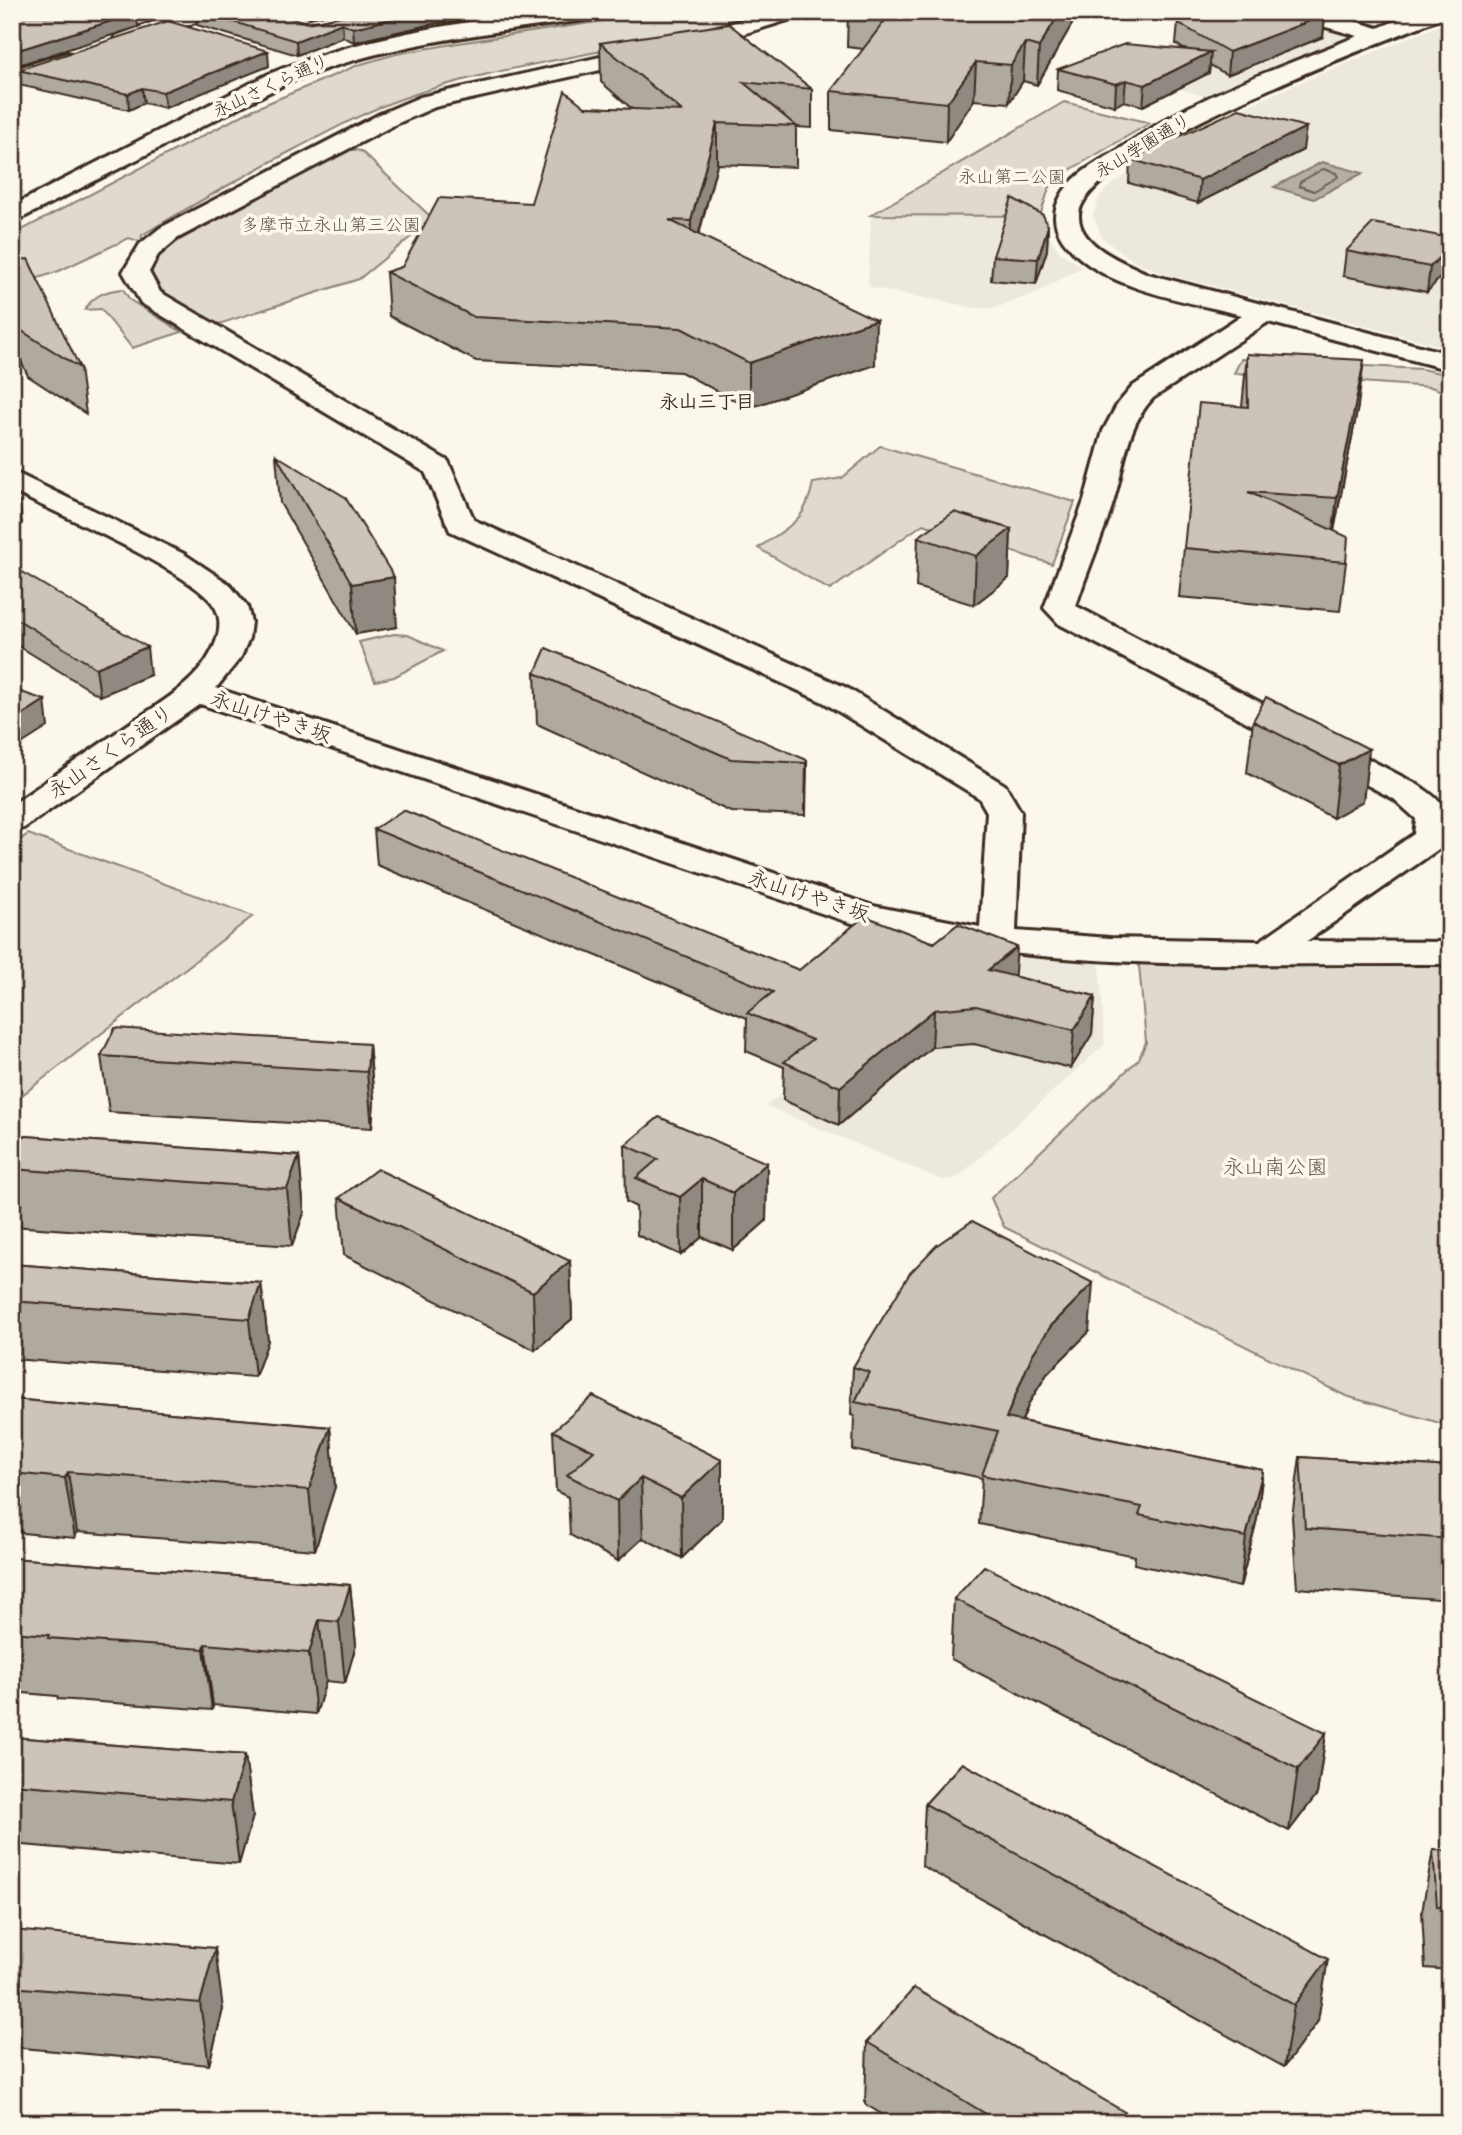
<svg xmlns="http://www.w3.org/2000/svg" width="1462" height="2135" font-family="'Architects Daughter','Klee One',sans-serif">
  <rect width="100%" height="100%" fill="#fbf7ec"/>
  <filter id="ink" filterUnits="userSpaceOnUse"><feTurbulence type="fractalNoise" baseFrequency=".0143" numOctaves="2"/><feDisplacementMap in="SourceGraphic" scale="14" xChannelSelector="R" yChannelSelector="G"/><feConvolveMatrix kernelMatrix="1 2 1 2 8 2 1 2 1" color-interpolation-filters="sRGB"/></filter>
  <g filter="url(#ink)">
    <!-- built -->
    <g fill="#ede8dd">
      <polygon points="1251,12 1272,12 1343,33 1345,38 1204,96 1111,69"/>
      <polygon points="1331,12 1409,12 1384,23 1370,23"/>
      <polygon points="1450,21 1450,348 1162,273 1133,260 1102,238 1093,215 1100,196 1112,184 1202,127 1289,87"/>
      <polygon points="871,215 1040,216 1043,228 1060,252 1082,267 1036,293 995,308 977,308 872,288 868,283"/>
      <polygon points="965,947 1099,958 1105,1044 957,1178 942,1180 766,1106"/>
    </g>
    <!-- green -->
    <g fill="#dfd9ce" stroke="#8d8276" stroke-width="2">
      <path d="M662 12H757C641 53 516 58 401 99 364 112 330 131 295 149 243 176 193 205 142 235L141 242 129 238 59 271 30 281 12 277V235L254 109 358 65 396 54 458 43Z"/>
      <polygon points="1064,102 1150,123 1070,170 1049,188 1040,216 871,215"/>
      <path d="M348 149 361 151 433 219 359 279 216 325C196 314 141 292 153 263 156 257 164 251 168 246Z"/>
      <path d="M123 289 130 300 182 332 132 348 101 309 85 310C93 295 107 290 123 289Z"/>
      <polygon points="1241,359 1421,369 1450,375 1450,394 1431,387 1234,373"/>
      <path d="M880 446 1075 502 1052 564 923 524 830 590 758 548C789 526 805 523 813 483L842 478Z"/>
      <polygon points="394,634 408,635 443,651 394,677 375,681 359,642"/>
      <polygon points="28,834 253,916 12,1103 12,846"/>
      <polygon points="1138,954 1450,966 1450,1426 1346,1396 1004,1227 991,1198 1139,1059 1146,1042"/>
    </g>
    <!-- water -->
    <polygon fill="#b6aea2" stroke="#85796d" stroke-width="2" points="1322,162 1363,173 1314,199 1274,187"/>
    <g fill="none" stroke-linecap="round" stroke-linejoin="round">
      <!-- shore -->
      <polygon stroke="#6c5f53" stroke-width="2" points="1323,169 1336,173 1338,177 1314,191 1299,186 1300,182"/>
      <!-- minor casing -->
      <g stroke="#3b2a1e" stroke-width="6">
        <g id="minor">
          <polygon points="180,12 212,12 209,17 132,46 116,46 113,41 116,36"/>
          <path d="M541 12H604L601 17 593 19C488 33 384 43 285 84L12 223V206L269 74C357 38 448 24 541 12Z"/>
          <path d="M767 12H801L798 17 694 49 435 107 396 124 178 238 158 255 149 272 160 292 448 461 474 520 847 688 1005 785 1021 812 1016 931 1110 938 1260 941 1414 834 1416 819 1394 799 1059 624 1044 608 1084 501 1103 431 1117 405 1133 386 1242 315C1188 301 1104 290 1067 245 1054 230 1051 213 1061 196 1073 174 1098 162 1118 150 1136 138 1154 126 1172 116 1231 84 1296 61 1358 36L1290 17 1287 12H1323L1378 28 1417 12H1447L1444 17C1385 41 1081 154 1079 215 1078 246 1125 263 1148 274L1450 354V370L1268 322 1153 398C1125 428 1125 466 1113 503 1102 538 1087 571 1076 606L1418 785C1444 802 1461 819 1440 848L1307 941 1450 942V964C1293 963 1134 970 978 949 934 942 891 932 848 922L200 704 24 828 12 831V805C50 779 88 752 126 726 145 713 166 701 183 686 203 670 230 634 215 607 197 574 52 511 12 491V471L184 554 229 584 247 606 251 622 249 638 241 657 216 688 873 906 980 927 987 812 979 798 823 702 450 531 425 472 141 303 123 272 140 244 160 228 380 114 420 97 681 39Z"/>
          <polygon points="67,53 75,55 78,60 75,65 12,85 12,70"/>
        </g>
      </g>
      <!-- minor -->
      <use href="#minor" fill="#fbf7ec" fill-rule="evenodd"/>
    </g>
    <!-- wall -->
    <g fill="#afa99f" stroke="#3b2a1e" stroke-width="2">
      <polygon points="155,12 176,12 167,16"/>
      <polygon points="196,12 274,12 307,23 360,12 523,12 490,15 432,24 354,42 343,37 297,55 197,25"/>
      <polygon points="292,12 338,12 309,18"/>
      <polygon points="848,12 1079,12 1037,85 1023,81 1009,103 974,100 946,142 831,130 831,91 864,49 847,47"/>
      <polygon points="1325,15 1323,37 1227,75 1210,65 1209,73 1143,106 1124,101 1115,106 1057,90 1058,69 1185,50 1176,44 1178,23"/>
      <polygon points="600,43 812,89 812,128 796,127 796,167 717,164 699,235 875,365 749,408 681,372 476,361 389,316 386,272 402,267 531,203 585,107 632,109 601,82"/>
      <polygon points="269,66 165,108 144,103 129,110 19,85 18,70"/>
      <polygon points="1303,150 1198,203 1129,183 1130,159"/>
      <polygon points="1048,226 1047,250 1036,284 991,280 993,256"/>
      <polygon points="1450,238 1427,292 1343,276 1346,251"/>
      <polygon points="12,261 80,368 86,414 28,376 12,342"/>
      <polygon points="1247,354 1358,406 1334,531 1346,562 1340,611 1179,597 1184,548 1242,407"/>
      <polygon points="276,455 397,627 356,634 280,503"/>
      <polygon points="1011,529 1009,578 974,605 916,587 918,537"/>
      <polygon points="12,566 150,675 100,696 12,642"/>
      <polygon points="535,673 807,760 805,815 731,812 537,724"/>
      <polygon points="1253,721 1369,749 1363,801 1333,818 1247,773"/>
      <polygon points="374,829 799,970 1015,977 1095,996 1092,1034 1071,1068 974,1044 932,1047 839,1125 783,1100 784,1067 746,1051 747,1018 377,865"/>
      <polygon points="369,1044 374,1100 372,1128 109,1112 101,1056"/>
      <polygon points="12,1135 299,1156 304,1213 292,1246 12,1226"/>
      <polygon points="625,1145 767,1163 766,1221 733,1250 702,1237 681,1255 637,1235 636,1207 626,1202"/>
      <polygon points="339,1198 570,1261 572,1319 535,1350 344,1255"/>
      <polygon points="12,1264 261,1283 268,1341 255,1377 12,1359"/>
      <polygon points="1089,1332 1047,1374 1029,1403 1022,1421 1263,1470 1257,1519 1240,1587 1134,1564 1135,1556 979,1524 982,1478 853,1450 854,1416 851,1415 853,1367"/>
      <polygon points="12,1399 330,1427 335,1487 315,1550 77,1532 75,1538 12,1532"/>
      <polygon points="553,1431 722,1460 722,1519 682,1558 643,1538 618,1561 570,1535 568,1497 556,1491"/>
      <polygon points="1300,1457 1450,1467 1450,1600 1297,1588 1292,1517"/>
      <polygon points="12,1558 350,1585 356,1645 345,1683 326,1681 316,1714 213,1705 212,1710 58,1699 57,1696 12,1692"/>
      <polygon points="954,1599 1326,1733 1317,1794 1289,1831 951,1659"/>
      <polygon points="12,1737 245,1755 253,1816 239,1864 12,1844"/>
      <polygon points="962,1763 1318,2021 1284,2067 922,1866 925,1804"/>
      <polygon points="1433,1850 1450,1851 1450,1970 1425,1968 1422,1911"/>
      <polygon points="12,1930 223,2009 209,2065 12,2047"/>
      <polygon points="867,2042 1143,2123 896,2123 865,2104"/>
    </g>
    <!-- shaded-wall -->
    <g fill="#8f8982" stroke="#3b2a1e" stroke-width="2">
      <polygon points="166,12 176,12 167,16"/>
      <polygon points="309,12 338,12 309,18"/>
      <polygon points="422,12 523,12 490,15 432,24 354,42 353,28"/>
      <polygon points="1060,12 1079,12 1037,85 1039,47"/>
      <polygon points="137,13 138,27 12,67 12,52"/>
      <polygon points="1325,15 1323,37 1227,75 1229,52"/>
      <polygon points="342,23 343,37 297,55 296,41"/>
      <polygon points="1025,43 1023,81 1009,103 1011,65"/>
      <polygon points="268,51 269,66 165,108 163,92"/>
      <polygon points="1211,52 1209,73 1143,106 1145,85"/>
      <polygon points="976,62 974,100 946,142 947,103"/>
      <polygon points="1126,80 1124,101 1115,106 1116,84"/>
      <polygon points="142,88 144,103 129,110 128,94"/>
      <polygon points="717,123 717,164 691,263 691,221"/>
      <polygon points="1306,127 1303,150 1198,203 1200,180"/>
      <polygon points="1048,226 1047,250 1036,284 1038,259"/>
      <polygon points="1450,246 1450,267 1427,292 1430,267"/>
      <polygon points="876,320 875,365 749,408 749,363"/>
      <polygon points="1364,360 1358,406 1331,546 1337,498"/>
      <polygon points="19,502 22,523 12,527 12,504"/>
      <polygon points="1011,529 1009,578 974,605 976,556"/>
      <polygon points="394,577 397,627 356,634 352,584"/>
      <polygon points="147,647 150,675 100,696 96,668"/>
      <polygon points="45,700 48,727 12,750 12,721"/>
      <polygon points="1369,749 1363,801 1333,818 1339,765"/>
      <polygon points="807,760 806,813 805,815 806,763"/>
      <polygon points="1017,947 1014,984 988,970"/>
      <polygon points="1095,996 1092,1034 1071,1068 1074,1030"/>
      <polygon points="934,1010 932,1047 839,1125 840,1087"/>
      <polygon points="369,1044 374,1100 372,1128 367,1072"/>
      <polygon points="299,1156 304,1213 292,1246 287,1189"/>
      <polygon points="767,1163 766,1221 733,1250 733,1193"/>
      <polygon points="702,1179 702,1237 681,1255 680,1197"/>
      <polygon points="570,1261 572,1319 535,1350 533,1292"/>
      <polygon points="261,1283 268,1341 255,1377 249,1319"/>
      <polygon points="1093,1283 1089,1332 1047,1374 1029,1403 1003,1467 1006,1418 1032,1355 1051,1326"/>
      <polygon points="330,1427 335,1487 315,1550 309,1490"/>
      <polygon points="722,1460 722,1519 682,1558 681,1498"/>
      <polygon points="1263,1470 1257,1519 1240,1587 1246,1537"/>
      <polygon points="68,1472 77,1532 75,1538 65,1478"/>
      <polygon points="641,1478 643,1538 618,1561 617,1501"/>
      <polygon points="350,1585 356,1645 345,1683 339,1622"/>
      <polygon points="319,1620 326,1681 316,1714 309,1653"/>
      <polygon points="205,1644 213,1705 212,1710 204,1649"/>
      <polygon points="1326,1733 1317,1794 1289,1831 1298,1769"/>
      <polygon points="245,1755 253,1816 239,1864 231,1802"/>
      <polygon points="215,1948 223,2009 209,2065 200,2003"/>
      <polygon points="1328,1959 1318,2021 1284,2067 1294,2005"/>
    </g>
    <!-- building -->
    <g fill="#ccc4b9" stroke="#3b2a1e" stroke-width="2">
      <polygon points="25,12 134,12 137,13 12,52 12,17"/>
      <polygon points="201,12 274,12 307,23 360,12 422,12 353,28 342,23 296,41"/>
      <polygon points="873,12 1060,12 1039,47 1025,43 1011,65 976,62 947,103 831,91 890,14"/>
      <polygon points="1205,12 1315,12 1325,15 1229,52 1178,23"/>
      <polygon points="168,21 268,51 163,92 142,88 128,94 18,70"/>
      <polygon points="729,24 812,89 743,82 796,126 717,123 691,221 669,220 876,320 749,363 681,328 474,317 386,272 402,267 439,198 531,203 565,91 585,107 682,111 600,43"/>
      <polygon points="1125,44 1211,52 1145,85 1126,80 1116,84 1058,69"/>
      <polygon points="1239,109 1306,127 1200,180 1130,159"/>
      <polygon points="1012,198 1043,215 1048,226 1038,259 993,256"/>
      <polygon points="1373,223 1450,238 1450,246 1430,267 1346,251"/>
      <polygon points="28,259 80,368 22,331 12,310 12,261"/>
      <polygon points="1247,354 1364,360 1337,498 1248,492 1348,537 1346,562 1184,548 1199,403 1248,407"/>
      <polygon points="276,455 345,497 394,577 352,584"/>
      <polygon points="12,499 19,502 12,504"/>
      <polygon points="954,512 1011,529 976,556 918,537"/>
      <polygon points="12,566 147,647 96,668 12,616"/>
      <polygon points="546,648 807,760 806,763 731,759 535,673"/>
      <polygon points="12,689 45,700 12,721"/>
      <polygon points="1266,697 1369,749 1339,765 1253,721"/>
      <polygon points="403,810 799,970 865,916 934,943 958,924 1017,947 988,970 1095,996 1074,1030 976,1006 934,1010 840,1087 784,1062 812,1040 747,1013 773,992 374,829"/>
      <polygon points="115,1028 369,1044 367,1072 101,1056"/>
      <polygon points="659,1117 767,1163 733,1193 702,1179 680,1197 636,1178 658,1159 625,1145"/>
      <polygon points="12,1135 299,1156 287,1189 12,1169"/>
      <polygon points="377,1169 570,1261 533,1292 339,1198"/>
      <polygon points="972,1221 1093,1283 1051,1326 1032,1355 1006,1418 1263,1470 1246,1537 1139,1515 1142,1507 982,1475 998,1431 855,1402 869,1372 853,1367 910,1273 937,1245"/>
      <polygon points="12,1264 261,1283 249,1319 12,1301"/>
      <polygon points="593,1396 722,1460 681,1498 641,1478 617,1501 567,1475 594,1451 553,1431"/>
      <polygon points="12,1399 330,1427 309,1490 68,1472 65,1478 12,1473"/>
      <polygon points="1300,1457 1450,1467 1450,1539 1305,1528"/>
      <polygon points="12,1558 350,1585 339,1622 319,1620 309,1653 205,1644 204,1649 48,1638 49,1635 12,1632"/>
      <polygon points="984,1566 1326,1733 1298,1769 954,1599"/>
      <polygon points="12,1737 245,1755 231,1802 12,1784"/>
      <polygon points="962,1763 1328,1959 1294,2005 925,1804"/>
      <polygon points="1433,1850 1450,1851 1450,1907 1437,1906"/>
      <polygon points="12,1930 215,1948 200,2003 12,1987"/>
      <polygon points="914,1988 1143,2123 1001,2123 867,2042"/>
    </g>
  </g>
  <g text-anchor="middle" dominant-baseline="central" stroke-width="7" stroke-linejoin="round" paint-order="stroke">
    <!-- far-street labels -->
    <g font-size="18" fill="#3b2a1e" stroke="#fbf7ec">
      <text transform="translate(271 86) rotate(-25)">永山さくら通り</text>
      <text transform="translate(1143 146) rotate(-31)">永山学園通り</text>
    </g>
    <!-- far-park labels -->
    <g font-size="18" fill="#64564a" stroke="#fbf7ec">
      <text x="1012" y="177">永山第二公園</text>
      <text x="331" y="225">多摩市立永山第三公園</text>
    </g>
    <!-- far-neighbourhood labels -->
    <g font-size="19" font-weight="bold" fill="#3b2a1e" stroke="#fbf7ec">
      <text x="707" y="402">永山三丁目</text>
    </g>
    <!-- street labels -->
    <g font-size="21" fill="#3b2a1e" stroke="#fbf7ec">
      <text transform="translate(271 717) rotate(18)">永山けやき坂</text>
      <text transform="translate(111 752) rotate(-35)">永山さくら通り</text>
      <text transform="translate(809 896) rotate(18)">永山けやき坂</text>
    </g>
    <!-- park labels -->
    <g font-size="21" fill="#64564a" stroke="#fbf7ec">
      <text x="1275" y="1167">永山南公園</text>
    </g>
  </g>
  <!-- margin -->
  <rect width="1462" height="2135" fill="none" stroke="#fbf7ec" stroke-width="42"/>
  <rect x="21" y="21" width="1420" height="2093" fill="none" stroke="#3b2a1e" stroke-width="2.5" filter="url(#ink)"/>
</svg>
